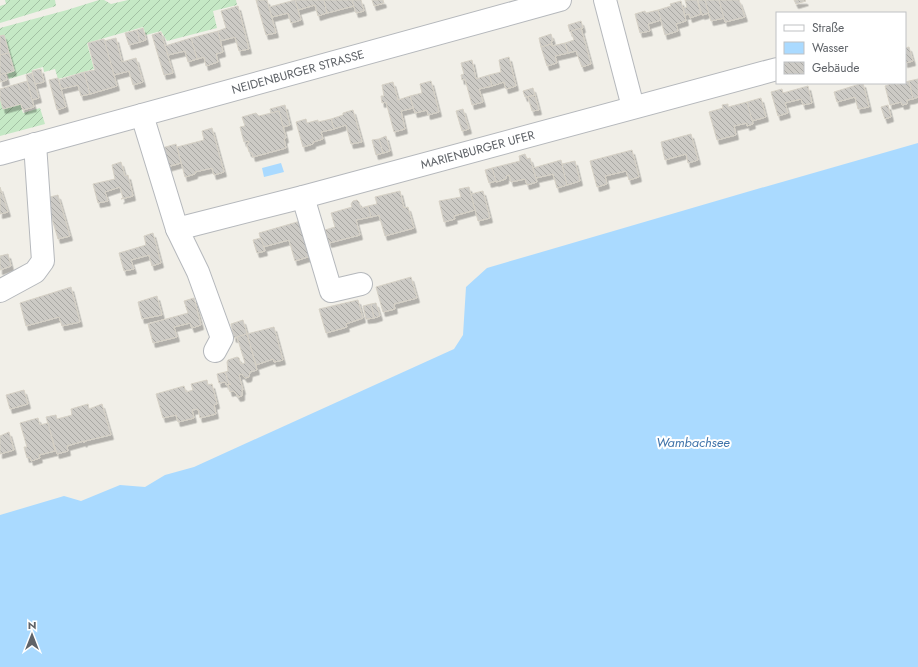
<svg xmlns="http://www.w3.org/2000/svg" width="918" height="667" font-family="Jost,sans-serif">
  <defs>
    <pattern id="garden-furrows" width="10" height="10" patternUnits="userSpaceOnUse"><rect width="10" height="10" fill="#c5e8c5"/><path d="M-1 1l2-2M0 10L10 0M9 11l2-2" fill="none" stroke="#a3c0a4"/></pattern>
    <pattern id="building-back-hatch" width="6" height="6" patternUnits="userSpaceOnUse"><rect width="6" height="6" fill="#cccac5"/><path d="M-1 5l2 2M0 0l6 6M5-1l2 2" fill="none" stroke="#a9a8a4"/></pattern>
    <filter id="shadow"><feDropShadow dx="2.5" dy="4.5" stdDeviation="0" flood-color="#0004"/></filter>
  </defs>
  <rect width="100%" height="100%" fill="#f1efe8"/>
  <!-- garden -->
  <g fill="url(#garden-furrows)">
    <polygon points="5,0 55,0 56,6 0,23 0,6 6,4"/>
    <polygon points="99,0 104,0 111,4 128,0 236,0 237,5 213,11 217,28 167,41 161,31 146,35 143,27 87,43 94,69 58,79 55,69 44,72 43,67 32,70 32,72 9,79 7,74 15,71 4,35 0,36 0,28 67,10"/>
    <polygon points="0,96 4,109 20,104 23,113 40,108 45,124 0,136"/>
  </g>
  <!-- water -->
  <g fill="#aadaff">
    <polygon points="918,143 918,667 0,667 0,515 64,496 81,501 120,485 145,487 165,475 194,467 454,349 463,335 466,287 487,268 740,194"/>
    <polygon points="281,163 284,172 264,177 262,168"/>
  </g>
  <!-- building -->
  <g fill="url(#building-back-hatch)" stroke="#d6d1c6" filter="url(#shadow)">
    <polygon points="256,0 267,0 276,33 266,35"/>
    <polygon points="295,0 324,0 327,13 318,16 315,5 298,10"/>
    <polygon points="295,0 301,20 291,23 288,13 272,17 269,7"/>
    <polygon points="324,0 352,0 354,6 327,13"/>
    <polygon points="352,0 361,0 364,11 356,13"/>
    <polygon points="372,0 383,0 384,3 374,6"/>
    <polygon points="685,0 697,0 701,14 690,18 689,14 685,15 683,8 687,7"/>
    <polygon points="698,0 705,0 709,13 702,15"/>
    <polygon points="705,0 719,0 724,18 711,21"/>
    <polygon points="719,0 739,0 745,17 725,22"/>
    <polygon points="794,0 805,0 806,1 796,4"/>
    <polygon points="681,1 686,21 676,24 678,31 665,35 658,10 671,6 670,4"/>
    <polygon points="238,6 249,49 239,51 235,37 220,41 218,31 226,28 221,11"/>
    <polygon points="658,10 661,20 648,24 650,31 640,33 635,14 645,11 646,13"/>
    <polygon points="581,21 583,28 570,32 568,25"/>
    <polygon points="143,28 146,40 140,42 137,30"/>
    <polygon points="581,28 591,64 582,67 576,51 568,53 565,43 574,40 571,31"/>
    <polygon points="137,30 140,42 129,45 125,33"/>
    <polygon points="218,31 223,52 216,54 218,62 206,66 204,57 197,59 191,38"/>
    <polygon points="161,32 173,73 164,75 152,35"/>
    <polygon points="551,34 553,41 551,41 552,44 541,47 539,38"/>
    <polygon points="4,35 9,53 0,55 0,36"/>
    <polygon points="116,38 122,62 136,58 143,82 133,85 129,71 114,75 104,41"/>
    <polygon points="191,38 197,59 188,62 185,51 168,55 165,46"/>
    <polygon points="104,39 117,86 90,94 84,72 95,70 88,43"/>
    <polygon points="565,43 568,53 555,56 557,63 547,66 541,47 552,44 552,46"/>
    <polygon points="909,47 913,61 905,63 905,48"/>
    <polygon points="9,53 14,71 0,75 0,55"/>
    <polygon points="509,57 516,86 506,89 504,82 492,86 489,75 501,72 499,60"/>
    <polygon points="472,60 476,79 489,75 492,86 479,89 483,102 472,105 465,79 462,80 461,75 464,74 461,63"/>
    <polygon points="41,69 44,82 35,84 32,71"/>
    <polygon points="84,72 90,94 81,96 78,85 61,89 59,80"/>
    <polygon points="5,73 7,80 0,82 0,75"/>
    <polygon points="32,73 39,98 32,100 26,75"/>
    <polygon points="58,78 66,107 57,110 49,80"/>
    <polygon points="918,79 918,97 913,99 909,81"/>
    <polygon points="27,81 34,107 23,110 21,104 3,109 0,98 0,89"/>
    <polygon points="431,81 439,112 428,115 427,110 415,113 410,96 422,93 420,84"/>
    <polygon points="909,81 913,99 907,100 907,104 902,105 901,102 890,105 885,86 894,83 896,85"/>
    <polygon points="393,82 398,100 410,96 413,108 401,111 405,129 394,132 386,102 382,103 381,96 384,96 382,85"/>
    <polygon points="863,83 869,107 858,109 855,97 837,102 834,92"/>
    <polygon points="808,86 812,103 803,105 801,99 785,103 788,113 778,116 771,92 782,89 783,93"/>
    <polygon points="533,88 535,95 525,97 523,91"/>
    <polygon points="535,95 539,110 532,111 528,97"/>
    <polygon points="761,98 766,117 752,121 747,102"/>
    <polygon points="747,102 753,124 747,126 747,123 734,126 736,135 717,140 709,112 723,108 722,105 728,104 728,107"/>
    <polygon points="285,105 290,125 283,127 279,111 271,113 270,109"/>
    <polygon points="888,105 891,117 885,119 881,107"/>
    <polygon points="463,109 469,129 462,131 456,111"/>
    <polygon points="353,110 362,142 351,144 346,125 334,129 331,119 343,115 343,113"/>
    <polygon points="279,111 286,138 284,139 286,148 253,157 252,153 249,152 247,145 249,142 249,141 244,142 240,127 245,126 242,117 256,113 259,116"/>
    <polygon points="306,119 307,123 318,120 318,122 331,119 334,129 321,132 323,139 313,142 313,144 303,147 296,122"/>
    <polygon points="212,128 224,172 214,175 212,168 195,172 195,174 185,177 177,147 204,140 202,131"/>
    <polygon points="691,134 698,160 688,163 686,154 665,160 661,142"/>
    <polygon points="386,136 390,151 383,153 379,139"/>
    <polygon points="379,139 383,153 376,155 372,140"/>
    <polygon points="176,144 181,163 167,167 162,148"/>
    <polygon points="632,150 639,177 629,180 626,171 605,176 607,184 597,187 590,161"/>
    <polygon points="525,154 527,159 530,158 537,182 527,185 525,179 511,182 509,175 506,176 506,179 496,182 492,168 520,161 519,156"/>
    <polygon points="561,160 567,185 557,188 553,174 536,178 533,168"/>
    <polygon points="575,161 580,181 567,185 562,164"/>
    <polygon points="121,162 125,176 128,175 133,196 121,199 123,198 120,187 105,192 108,201 98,203 93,184 115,179 112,165"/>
    <polygon points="492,168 496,181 489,183 485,170"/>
    <polygon points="0,187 8,212 0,214"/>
    <polygon points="469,187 475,210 454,216 455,219 444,222 439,201 461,197 459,189"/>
    <polygon points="400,191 404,208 408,207 414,228 385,236 379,215 371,217 368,206 377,204 375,197"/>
    <polygon points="483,191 490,218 478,221 471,194"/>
    <polygon points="58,195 70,236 58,239 46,198"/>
    <polygon points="357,200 359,202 361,208 368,206 371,217 356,220 360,235 329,243 325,230 335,227 331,213 352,207 351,204 353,201"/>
    <polygon points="304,220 311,256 295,261 289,240 263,247 259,233"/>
    <polygon points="153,233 161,263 152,266 149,255 131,260 134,269 124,271 119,253 146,245 144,236"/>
    <polygon points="261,238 265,251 257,253 253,240"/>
    <polygon points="8,254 11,266 0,270 0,256"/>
    <polygon points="411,277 417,298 394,304 395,309 383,312 376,287"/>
    <polygon points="71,287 80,322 62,326 59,317 26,326 20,303"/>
    <polygon points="157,296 162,315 142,319 138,302"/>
    <polygon points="194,298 201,325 192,328 190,323 174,327 177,337 153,343 148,324 188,313 184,301"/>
    <polygon points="358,300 363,318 346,324 347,327 326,333 319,309"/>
    <polygon points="376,303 380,316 374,318 371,304"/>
    <polygon points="371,304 374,318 366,319 363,306"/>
    <polygon points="243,320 247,334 234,338 231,324"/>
    <polygon points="274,327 283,360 274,362 273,359 256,365 247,334"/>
    <polygon points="247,334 257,370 250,372 249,377 245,378 242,374 239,375 243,390 242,390 242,396 238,397 235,392 233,391 230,392 228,385 231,384 229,384 225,372 228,371 227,362 228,360 237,357 239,358 241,364 245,363 237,337"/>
    <polygon points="225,372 229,384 226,385 226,382 219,383 217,374"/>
    <polygon points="207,380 208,385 212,384 217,404 214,405 216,414 200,418 198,409 192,410 194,418 178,422 176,415 163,418 156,394 184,386 186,392 193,390 191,384"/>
    <polygon points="24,390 28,404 10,409 6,395"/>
    <polygon points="88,404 89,409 102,404 111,435 110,435 85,441 84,443 84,441 67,446 68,451 57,454 46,417 56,415 57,419 72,415 71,409"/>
    <polygon points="38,418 40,425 48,423 55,451 39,455 40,458 31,461 30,457 27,458 24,447 27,447 20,423"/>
    <polygon points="9,432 14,450 0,454 0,436"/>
  </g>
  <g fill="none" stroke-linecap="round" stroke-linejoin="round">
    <!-- minor casing -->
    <g stroke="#b5b8bc" stroke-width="24">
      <g id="minor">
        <polyline points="605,0 633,107"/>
        <path id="s1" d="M142 115 177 229 303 197 777 69"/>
        <path id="s2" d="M0 154 560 0"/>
        <polyline points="303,197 331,291 361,284"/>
        <polyline points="177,229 198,272 222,338 215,351"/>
        <polyline points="0,291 35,272 43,261 35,144"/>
      </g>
    </g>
    <!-- minor -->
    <use href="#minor" stroke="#fff" stroke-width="22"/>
  </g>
  <g text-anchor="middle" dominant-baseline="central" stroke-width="4" stroke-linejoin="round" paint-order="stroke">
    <!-- street labels -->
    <g font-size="12" fill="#5f6368" stroke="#fff">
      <text stroke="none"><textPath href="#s2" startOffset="309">NEIDENBURGER STRASSE</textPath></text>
      <text stroke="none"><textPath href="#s1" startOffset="430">MARIENBURGER UFER</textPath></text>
    </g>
    <!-- water labels -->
    <g font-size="13" font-style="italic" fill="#4174aa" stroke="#fff">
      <text x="693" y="442">Wambachsee</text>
    </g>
  </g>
  <!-- legend -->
  <rect x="776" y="12" width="130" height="72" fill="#ffffff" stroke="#bfc1c3"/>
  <rect x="784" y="25" width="20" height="6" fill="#ffffff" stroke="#bfc1c3"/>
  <text x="812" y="32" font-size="12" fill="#5f6368">Straße</text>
  <rect x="784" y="42" width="20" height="12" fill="#aadaff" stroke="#bfc1c3"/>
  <text x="812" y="52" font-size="12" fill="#5f6368">Wasser</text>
  <rect x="784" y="62" width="20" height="12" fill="url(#building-back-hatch)" stroke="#bfc1c3"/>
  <text x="812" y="72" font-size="12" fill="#5f6368">Gebäude</text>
  <!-- north arrow -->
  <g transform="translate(32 635)" stroke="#ffffff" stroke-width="3" paint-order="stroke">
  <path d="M0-3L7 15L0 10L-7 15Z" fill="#5f6368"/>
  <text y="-6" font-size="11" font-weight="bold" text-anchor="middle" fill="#5f6368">N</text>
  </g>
</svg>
